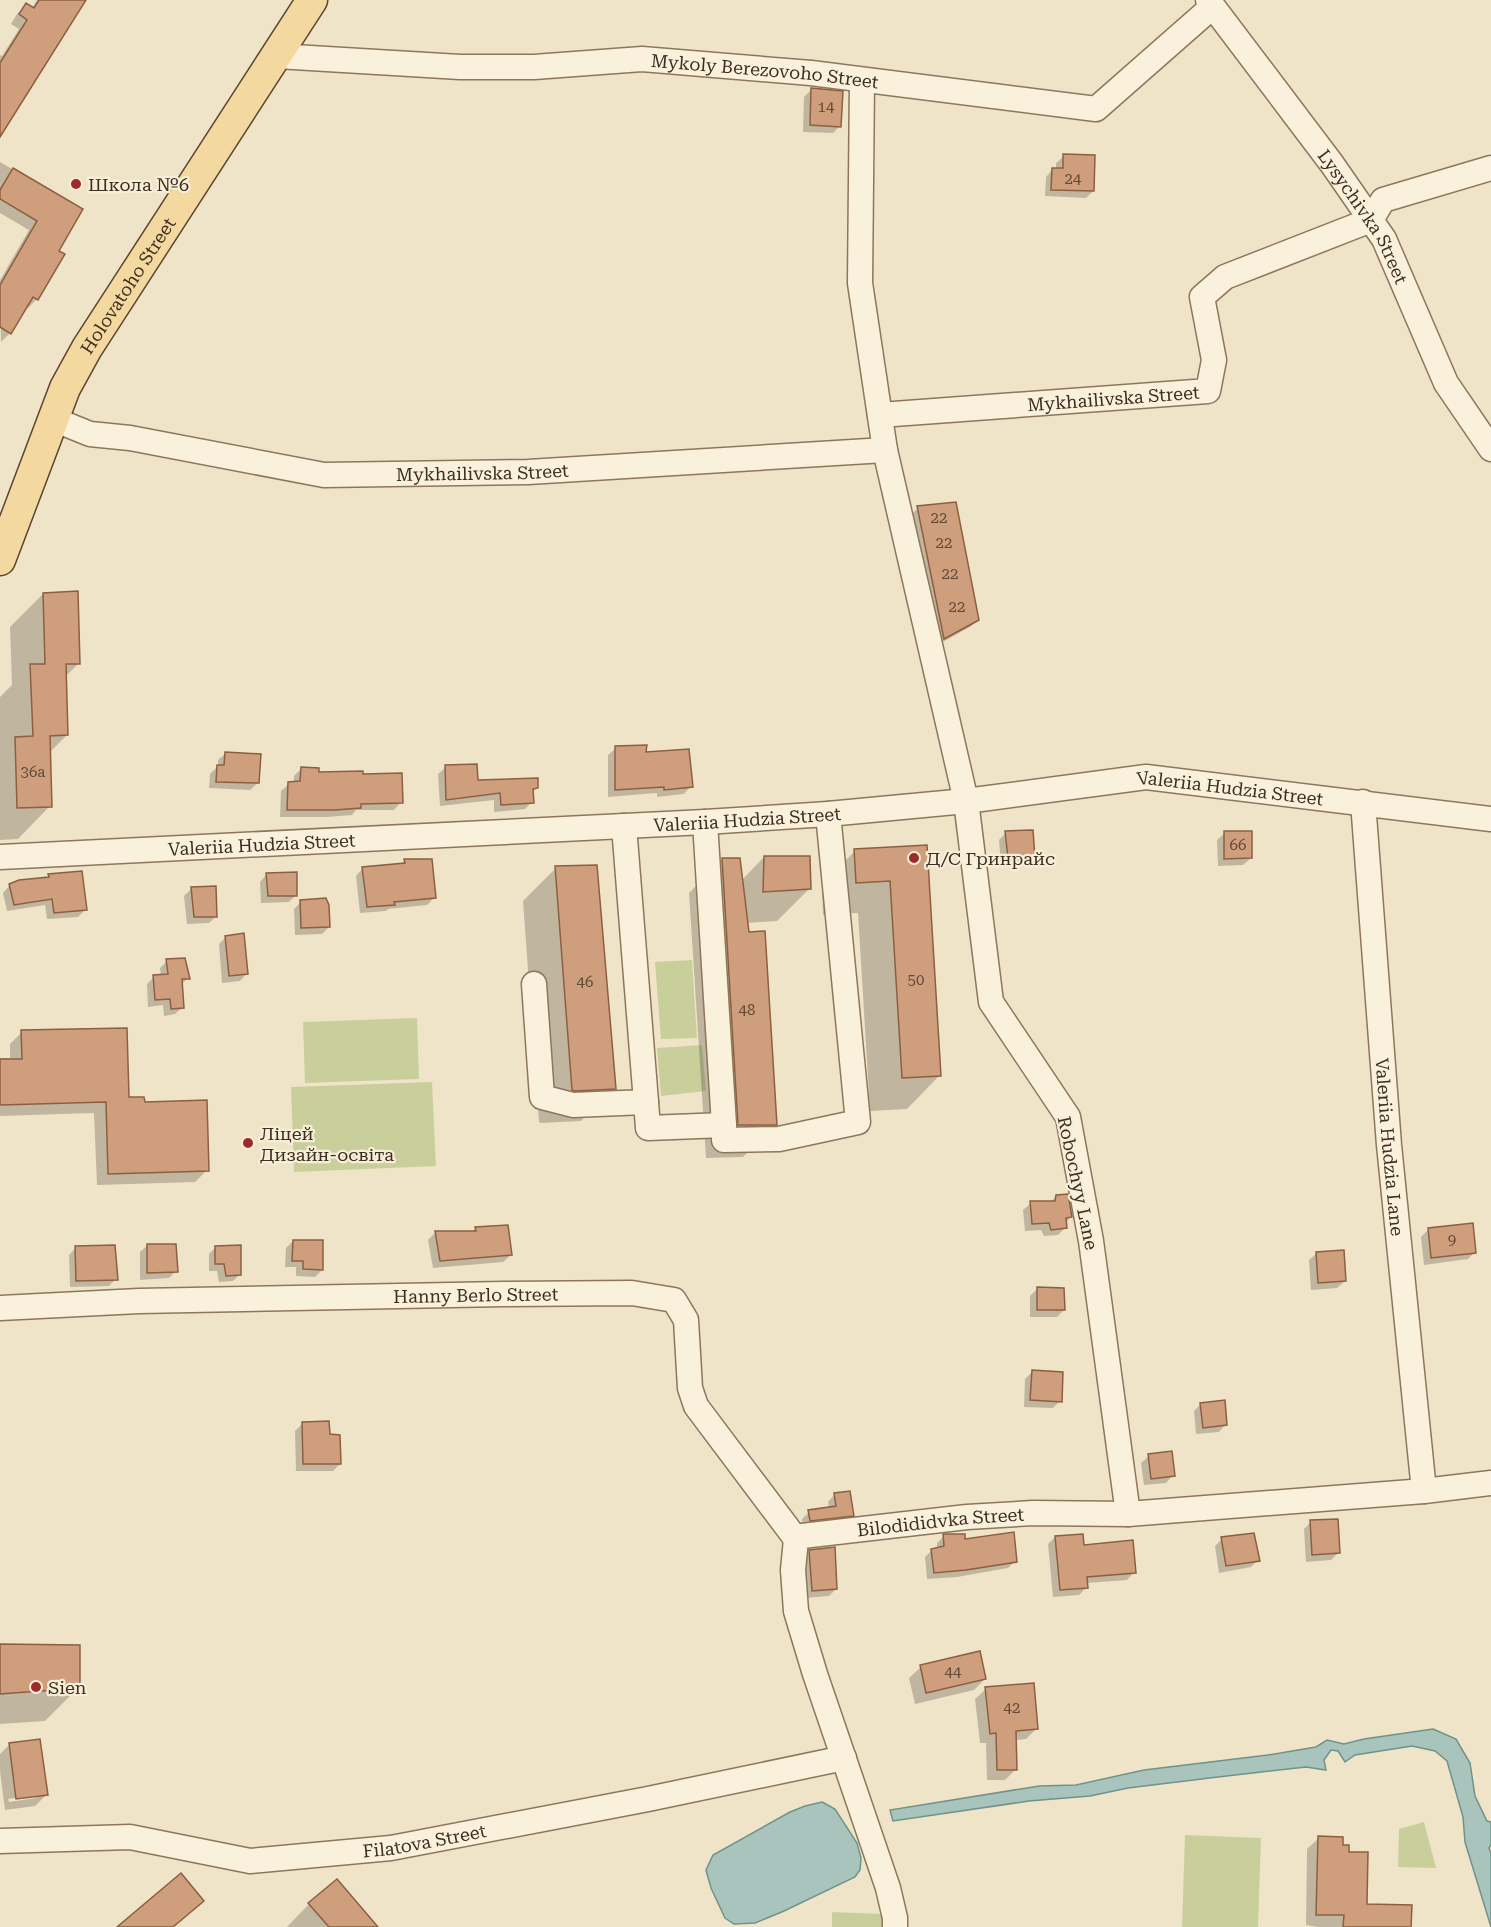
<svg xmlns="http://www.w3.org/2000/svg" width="1491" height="1927" font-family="'Roboto Serif',serif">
  <rect width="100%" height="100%" fill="#f0e4c8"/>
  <!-- green -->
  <g fill="#c9cf9b">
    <polygon points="692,960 697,1038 661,1039 655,962"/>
    <polygon points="417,1018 419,1079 305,1083 303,1022"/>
    <polygon points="702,1045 706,1091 661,1096 657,1048"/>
    <polygon points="432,1082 436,1166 294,1172 291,1087"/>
    <polygon points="1424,1822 1436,1868 1398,1867 1399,1829"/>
    <polygon points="1185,1835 1261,1838 1258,1927 1182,1927"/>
    <polygon points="832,1912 883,1914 883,1927 832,1927"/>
  </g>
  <!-- water -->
  <g fill="#a9c4bc" stroke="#6f938a" stroke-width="1.5">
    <polygon points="1433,1729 1456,1739 1470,1763 1475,1796 1487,1821 1491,1822 1491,1845 1489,1848 1491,1853 1491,1927 1465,1842 1463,1817 1447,1761 1435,1751 1412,1746 1355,1755 1345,1762 1338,1751 1331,1750 1324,1760 1326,1770 1306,1767 1218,1777 1128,1788 1090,1796 1029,1801 893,1821 890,1810 1039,1786 1076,1785 1144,1770 1268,1755 1316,1747 1327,1740 1344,1744 1364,1739"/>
    <polygon points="822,1802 835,1809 857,1843 861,1858 860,1870 855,1877 784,1911 755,1923 734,1924 725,1918 711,1888 706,1870 713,1855 790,1812 805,1806"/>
  </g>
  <!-- shadow -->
  <g fill="#0003" fill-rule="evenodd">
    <polygon points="37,0 84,0 0,135 0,55 2,56 19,29 11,24 17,14 26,5 32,8"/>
    <polygon points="811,90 840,126 833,133 803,132 804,97"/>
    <polygon points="1064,156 1093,191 1086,198 1045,196 1046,177 1053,169 1056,169 1056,163"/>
    <polygon points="0,162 81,210 57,251 37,299 28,308 26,307 10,333 1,342 0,280 29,230 0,213"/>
    <polygon points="918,508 978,620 970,627 937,645 911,515"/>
    <polygon points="43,594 79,663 65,677 67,735 49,753 50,806 18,839 0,840 0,697 12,685 10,627"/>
    <polygon points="616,748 645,754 691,786 684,794 657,797 657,793 608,797 608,755"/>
    <polygon points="226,753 258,783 250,790 209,788 210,774 218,766 218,760"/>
    <polygon points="446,767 476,782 537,788 531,793 532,802 525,809 494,812 494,800 440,806 438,774"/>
    <polygon points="302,768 317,773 361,776 401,802 394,810 356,810 352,815 327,817 280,817 281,791 289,784 294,783 294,776"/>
    <polygon points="1006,833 1034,857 1026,864 1001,865 999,840"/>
    <polygon points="1225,833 1251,858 1243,865 1218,866 1217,840"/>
    <polygon points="926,846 939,1076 907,1109 870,1111 858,913 823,915 822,884 855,851"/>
    <polygon points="764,857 810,888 777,921 746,923 776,1124 743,1157 706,1158 689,893 722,860 741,881"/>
    <polygon points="405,860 434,898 427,905 388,909 386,911 360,913 356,876 363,868 400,865"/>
    <polygon points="556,868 614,1088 581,1121 541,1123 539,1122 523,901"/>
    <polygon points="267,874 296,895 289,902 261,903 260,882"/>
    <polygon points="49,876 86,909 78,917 47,919 45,905 7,911 3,893 10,885 46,879"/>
    <polygon points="191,889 216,916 209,923 187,924 184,896"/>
    <polygon points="301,902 329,927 322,934 295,935 294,909"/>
    <polygon points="226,937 247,973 240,981 222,983 219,944"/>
    <polygon points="167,961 188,978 181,985 183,1007 175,1014 164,1016 163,1005 148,1007 147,984 154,977 161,976 160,968"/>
    <polygon points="22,1032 128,1099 143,1103 207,1170 195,1182 97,1185 94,1113 0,1116 0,1058 10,1058 10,1044"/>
    <polygon points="1056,1196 1071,1217 1065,1223 1066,1227 1058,1235 1044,1236 1041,1230 1025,1231 1023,1210 1031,1203 1050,1203"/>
    <polygon points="476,1228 511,1255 503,1262 433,1268 428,1240 436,1232 472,1232"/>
    <polygon points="1428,1230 1475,1252 1468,1259 1424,1265 1421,1237"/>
    <polygon points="293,1241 322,1270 315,1277 296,1276 296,1267 285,1267 286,1248"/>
    <polygon points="148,1245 176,1271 169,1278 140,1280 140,1252"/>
    <polygon points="216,1247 240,1274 233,1281 219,1282 217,1271 209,1271 209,1254"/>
    <polygon points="76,1248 116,1279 109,1286 70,1287 69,1255"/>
    <polygon points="1317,1253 1345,1281 1337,1288 1311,1290 1309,1260"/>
    <polygon points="1037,1289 1064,1310 1057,1317 1030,1317 1030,1296"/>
    <polygon points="1032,1372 1060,1401 1053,1408 1024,1407 1025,1379"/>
    <polygon points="1201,1404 1226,1424 1219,1432 1196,1434 1194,1411"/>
    <polygon points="302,1424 328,1435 340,1464 333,1471 296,1471 295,1431"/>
    <polygon points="1149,1456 1173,1475 1166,1483 1144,1485 1141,1463"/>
    <polygon points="835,1494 852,1515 845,1522 803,1527 802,1519 809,1512 829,1508 828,1502"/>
    <polygon points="1311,1522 1338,1553 1331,1560 1306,1562 1304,1529"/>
    <polygon points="944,1536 964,1540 1015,1561 1008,1568 957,1577 927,1579 925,1557 932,1550 937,1549 937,1543"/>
    <polygon points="1055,1537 1083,1546 1134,1572 1127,1580 1086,1583 1087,1587 1079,1595 1053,1597 1048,1544"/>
    <polygon points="1222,1539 1258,1560 1251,1567 1219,1573 1215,1546"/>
    <polygon points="810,1551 836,1589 829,1596 805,1598 803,1558"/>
    <polygon points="0,1645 78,1688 45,1721 0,1724"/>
    <polygon points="921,1667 985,1679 974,1690 915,1704 909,1678"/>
    <polygon points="986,1689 1037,1728 1026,1739 1015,1740 1016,1769 1005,1780 987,1780 986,1743 980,1743 975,1699"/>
    <path d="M9 1745 46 1795 35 1806 5 1810 0 1771V1754ZM36 1795V1798L9 1802 8 1799Z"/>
    <polygon points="1319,1838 1348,1853 1365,1906 1410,1927 1318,1927 1306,1925 1307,1849"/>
    <polygon points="309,1904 376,1927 287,1927"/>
  </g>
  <!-- building -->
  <g fill="#cf9f7d" stroke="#8d5f41" stroke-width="1.5">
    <polygon points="39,0 86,0 0,137 0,63 27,20 19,14 26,3 34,8"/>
    <polygon points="811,88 843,91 841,127 810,125"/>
    <polygon points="1063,154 1095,155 1094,191 1051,190 1052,168 1063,168"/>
    <polygon points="13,168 83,209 59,251 65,254 38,300 33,297 11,334 0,327 0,285 37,221 0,199 0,190"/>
    <polygon points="956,502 979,620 944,639 917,506"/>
    <polygon points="78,591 80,664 66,664 68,735 50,736 52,807 17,808 15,737 33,736 30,664 45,664 43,593"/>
    <polygon points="647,745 646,752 689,749 693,787 664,790 664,787 615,790 615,746"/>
    <polygon points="225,752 261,754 259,783 216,782 217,765 224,765"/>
    <polygon points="477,764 478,780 538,778 538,788 533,789 534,803 501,805 500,793 446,800 445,765"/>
    <polygon points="301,767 319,768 319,772 363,771 363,774 402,773 403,803 361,804 361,808 335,810 287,810 288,782 300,781"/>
    <polygon points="1033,830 1035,858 1008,859 1005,831"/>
    <polygon points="1224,831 1252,831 1252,858 1224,859"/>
    <polygon points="927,845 941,1076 902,1078 890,881 856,883 854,849"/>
    <polygon points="764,856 810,856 811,889 763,892"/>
    <polygon points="722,858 740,858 749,932 765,931 777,1125 738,1125"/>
    <polygon points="404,859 432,859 436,898 394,902 395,905 367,907 362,867 405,863"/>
    <polygon points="597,865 616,1089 575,1091 572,1090 555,866"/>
    <polygon points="82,871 87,910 54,913 52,899 14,905 9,884 19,880 49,877 48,874"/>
    <polygon points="297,872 297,896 268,896 266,873"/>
    <polygon points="216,886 217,917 194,917 191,887"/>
    <polygon points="326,898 329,905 330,927 301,928 300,900"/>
    <polygon points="244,933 248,974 229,976 225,936"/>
    <polygon points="185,958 190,979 182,979 184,1008 171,1009 170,999 155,1000 153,975 168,974 166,959"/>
    <polygon points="127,1028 129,1097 144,1097 145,1102 207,1100 209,1171 108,1174 106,1102 0,1105 0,1059 22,1059 21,1030"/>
    <polygon points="1068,1194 1072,1217 1066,1218 1067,1228 1051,1230 1049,1223 1032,1224 1030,1201 1055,1201 1056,1195"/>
    <polygon points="1473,1223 1476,1253 1431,1258 1428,1228"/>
    <polygon points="508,1225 512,1255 440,1261 435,1231 476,1231 475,1227"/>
    <polygon points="293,1240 323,1240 323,1270 303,1269 303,1261 292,1261"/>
    <polygon points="147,1244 176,1244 178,1272 147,1273"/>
    <polygon points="115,1245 118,1280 76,1281 75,1246"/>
    <polygon points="241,1245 241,1275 226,1276 224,1264 215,1264 215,1246"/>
    <polygon points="1344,1250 1346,1281 1318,1283 1316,1252"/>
    <polygon points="1037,1287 1064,1288 1065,1310 1037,1310"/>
    <polygon points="1032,1370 1063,1372 1062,1402 1030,1400"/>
    <polygon points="1225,1400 1227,1425 1203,1428 1200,1403"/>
    <polygon points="329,1421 330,1434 340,1435 341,1464 303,1464 302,1422"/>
    <polygon points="1172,1451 1175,1476 1151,1479 1148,1454"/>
    <polygon points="850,1491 854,1516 810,1521 808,1510 836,1506 834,1493"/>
    <polygon points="1338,1519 1340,1553 1312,1555 1310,1520"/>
    <polygon points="1014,1532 1017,1562 966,1570 934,1573 931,1549 944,1546 943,1534 965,1534 965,1539"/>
    <polygon points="1254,1533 1260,1561 1226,1566 1221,1537"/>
    <polygon points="1083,1534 1084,1545 1133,1540 1136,1573 1087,1577 1088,1588 1060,1590 1055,1536"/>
    <polygon points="835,1547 837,1589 812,1591 809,1550"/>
    <polygon points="0,1644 80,1645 80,1688 0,1694"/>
    <polygon points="980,1651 986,1679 926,1693 920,1665"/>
    <polygon points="1034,1683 1038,1729 1016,1731 1017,1770 997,1770 996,1733 990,1734 985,1687"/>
    <polygon points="40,1739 48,1795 16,1799 9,1743"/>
    <polygon points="1318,1836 1343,1837 1343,1845 1349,1845 1349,1852 1368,1852 1367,1904 1412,1905 1411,1927 1343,1927 1344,1915 1316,1915"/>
    <polygon points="181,1873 204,1901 173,1927 117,1927"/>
    <polygon points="337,1879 378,1927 329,1927 308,1903"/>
  </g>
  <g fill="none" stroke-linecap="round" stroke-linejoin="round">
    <!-- minor casing -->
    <g stroke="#8d765c" stroke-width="27">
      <g id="minor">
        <path id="s1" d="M1208 0 1332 164 1384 239 1446 383 1491 449"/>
        <path id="s2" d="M277 56 460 67H534L642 59 811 73 1096 109 1212 7"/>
        <polyline points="862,80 860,283 885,450 966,801 991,1002 1068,1117 1091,1241 1128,1514"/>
        <path id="s3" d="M880 415 1208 391 1214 360 1202 297 1225 277 1371 220 1383 200 1491 168"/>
        <path id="s4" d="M53 419 90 434 130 438 324 475 528 472 885 450"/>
        <path id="s5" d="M1363 802 1389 1145 1424 1491"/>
        <path id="s6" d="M0 857 705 822 828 814 966 801 1146 777 1491 819"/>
        <polyline points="534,984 542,1097 573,1105 646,1102 624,826"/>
        <polyline points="646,1102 648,1128 724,1125 705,822"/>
        <polyline points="724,1125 724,1140 779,1139 858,1122 828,814"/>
        <path id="s7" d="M0 1308 139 1301 504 1294 632 1293 674 1300 686 1320 690 1388 696 1406 796 1539"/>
        <path id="s8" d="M0 1841 130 1837 250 1861 391 1848 648 1799 844 1758"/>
        <path id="s9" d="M895 1927V1918L888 1888 815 1674 796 1611 793 1570 796 1539 802 1536 967 1517 1033 1513 1128 1514 1424 1491 1491 1483"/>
      </g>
    </g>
    <!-- major casing -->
    <g stroke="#5b4430" stroke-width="33">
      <g id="major">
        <path id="s10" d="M0 560 65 388 87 348 312 0"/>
      </g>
    </g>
    <!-- minor -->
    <use href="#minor" stroke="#faf1dc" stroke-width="24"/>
    <!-- major -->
    <use href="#major" stroke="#f3d9a0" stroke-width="30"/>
  </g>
  <!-- markers -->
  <g fill="#9e2a2b" stroke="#f7eed8" stroke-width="2">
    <circle cx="76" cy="184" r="6"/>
    <circle cx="914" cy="858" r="6"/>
    <circle cx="248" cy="1143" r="6"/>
    <circle cx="36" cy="1687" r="6"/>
  </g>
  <g text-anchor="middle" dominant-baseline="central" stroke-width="4.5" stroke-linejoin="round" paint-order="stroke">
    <!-- number labels -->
    <g font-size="15" fill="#624a37">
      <text x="826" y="107">14</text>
      <text x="1073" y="179">24</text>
      <text x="939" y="518">22</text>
      <text x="944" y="543">22</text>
      <text x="950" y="574">22</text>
      <text x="957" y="607">22</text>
      <text x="33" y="772">36а</text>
      <text x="1238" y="845">66</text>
      <text x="916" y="980">50</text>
      <text x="585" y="982">46</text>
      <text x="747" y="1010">48</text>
      <text x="1452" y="1240">9</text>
      <text x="953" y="1672">44</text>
      <text x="1012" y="1708">42</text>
    </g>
    <!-- street labels -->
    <g font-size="18" fill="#3d2e20" stroke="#f7eed8">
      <text stroke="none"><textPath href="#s2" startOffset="489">Mykoly Berezovoho Street</textPath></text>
      <text stroke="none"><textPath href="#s1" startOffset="267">Lysychivka Street</textPath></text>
      <text stroke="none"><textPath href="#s10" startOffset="304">Holovatoho Street</textPath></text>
      <text stroke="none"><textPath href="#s3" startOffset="234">Mykhailivska Street</textPath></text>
      <text stroke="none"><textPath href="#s4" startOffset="436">Mykhailivska Street</textPath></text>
      <text stroke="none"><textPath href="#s6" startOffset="1234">Valeriia Hudzia Street</textPath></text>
      <text stroke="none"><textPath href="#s6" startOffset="748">Valeriia Hudzia Street</textPath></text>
      <text stroke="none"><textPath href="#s6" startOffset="262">Valeriia Hudzia Street</textPath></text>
      <text stroke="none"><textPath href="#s5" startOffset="346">Valeriia Hudzia Lane</textPath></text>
      <text transform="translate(1078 1183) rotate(78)">Robochyy Lane</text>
      <text stroke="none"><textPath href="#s7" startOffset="476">Hanny Berlo Street</textPath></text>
      <text stroke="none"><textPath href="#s9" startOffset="550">Bilodididvka Street</textPath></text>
      <text stroke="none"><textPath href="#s8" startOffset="428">Filatova Street</textPath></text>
    </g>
    <!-- poi labels -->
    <g font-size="18" fill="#3d2e20" stroke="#f7eed8" text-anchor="start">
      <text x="88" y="184">Школа №6</text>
      <text x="926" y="858">Д/С Гринрайс</text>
      <text x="260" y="1133">Ліцей<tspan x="260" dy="21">Дизайн-освіта</tspan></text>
      <text x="48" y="1687">Sien</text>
    </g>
  </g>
</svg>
